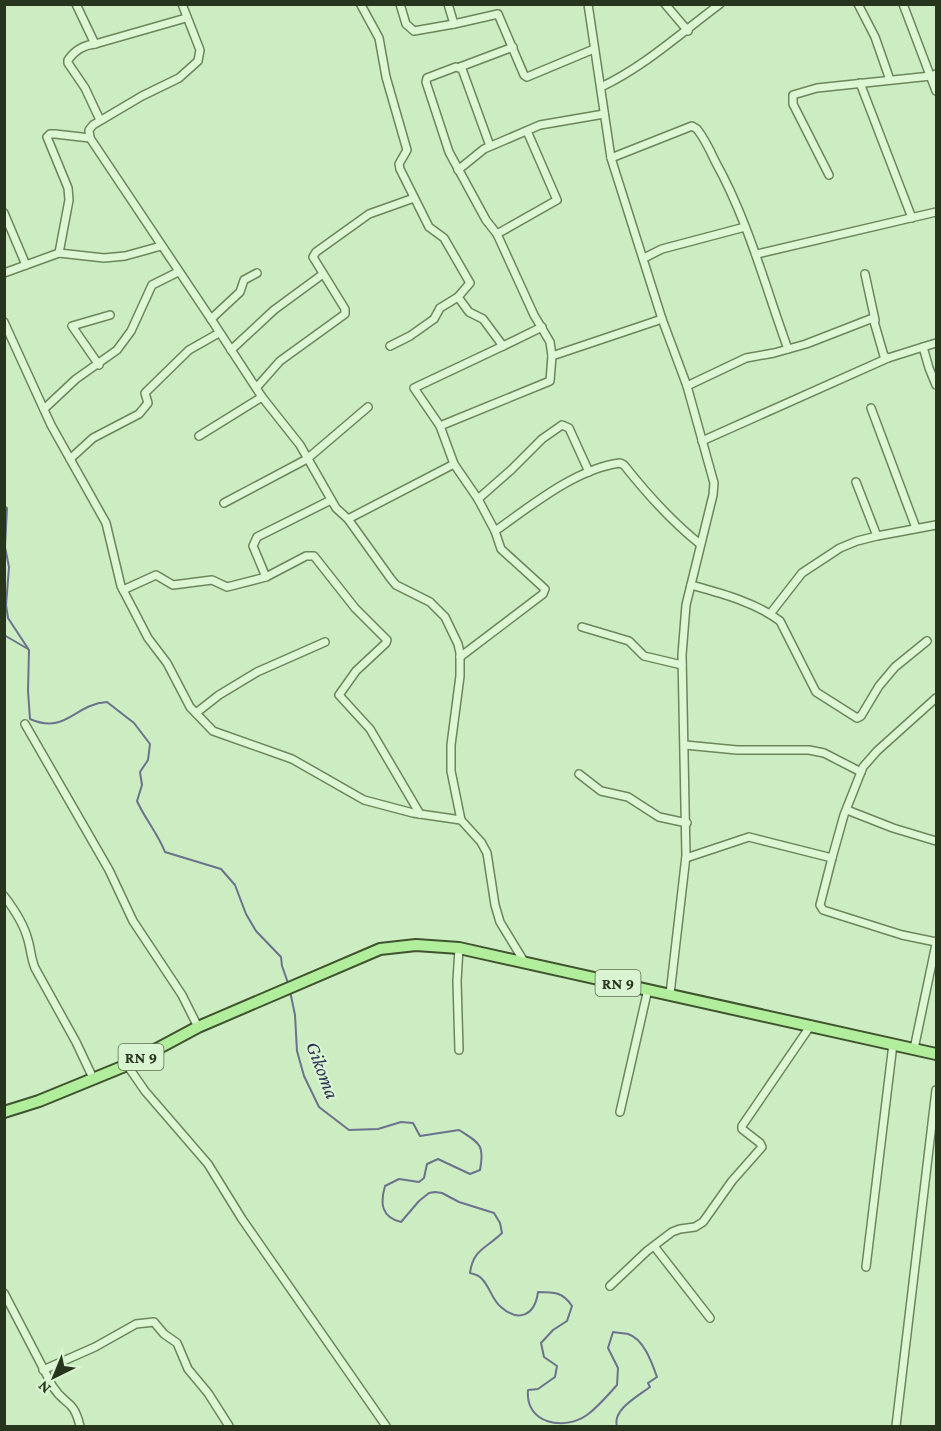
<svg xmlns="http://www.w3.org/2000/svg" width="941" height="1431" font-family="'Crimson Pro',serif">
  <rect width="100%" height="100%" fill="#ccecc2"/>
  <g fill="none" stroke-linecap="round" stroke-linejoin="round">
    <!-- stream -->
    <g stroke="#6c728c" stroke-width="2">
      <path d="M4 506 7 508 5 547 9 567 6 605 8 618 29 650 28 691 30 719C66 735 74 704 107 702L134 723 150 744 148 760 140 772 142 785 137 801C145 819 158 834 165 852L221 869 235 885 246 914 256 931 281 957 282 966 288 983"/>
      <polyline points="4,635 28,649"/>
      <path d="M290 991 295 1015 297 1051 304 1076 319 1107 349 1130 378 1129 401 1122 413 1123 420 1136 459 1130C479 1143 485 1144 480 1170L470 1174 438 1159 427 1164 424 1178 419 1182 399 1179 385 1186C380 1203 381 1217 401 1222L419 1201 429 1193 435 1192 442 1193 459 1202 494 1213 500 1223 502 1233C487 1248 473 1249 470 1273 474 1274 479 1275 482 1279 490 1287 492 1300 501 1307 519 1323 535 1315 538 1292 554 1292 563 1292 572 1306L567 1321 553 1330 541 1343 544 1357 557 1366 555 1377 538 1389 528 1390C525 1424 564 1431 587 1415 598 1407 608 1395 617 1385L618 1368 608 1348 613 1332C618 1333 623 1333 628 1334 644 1339 652 1363 657 1377L648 1383 650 1387C638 1396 612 1410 617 1426"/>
    </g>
    <!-- street casing -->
    <g stroke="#6c855a" stroke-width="10">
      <g id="street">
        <polyline points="76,4 95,44 186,18"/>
        <polyline points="182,4 200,50 198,61 179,78 142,96 93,125 89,130 90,138 211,319 262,397 300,445 336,508 348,519 391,579 396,585 430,602 445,617 458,644 460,653 460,676 451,745 451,771 461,820"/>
        <polyline points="400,4 406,24 414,31 454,24 498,14 524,75 527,77 594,49"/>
        <polyline points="448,4 454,24"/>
        <polyline points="588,4 611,158 662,319 687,386 714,483 713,495 686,605 682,655 686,856 670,994"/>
        <polyline points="665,4 688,31"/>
        <polyline points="858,4 875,37 890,80"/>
        <polyline points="903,4 936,91"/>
        <polyline points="361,5 379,38 386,77 407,150 399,164 400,169 429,227 444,238 470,283 458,297 469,312 483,319 503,346 542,327"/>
        <path d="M95 44C83 45 75 50 68 60V63L85 88 100 120"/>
        <polyline points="460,67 513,47"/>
        <polyline points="860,83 912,218"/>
        <path d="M601 87C644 67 682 32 720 4"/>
        <polyline points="490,146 462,69 456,67 427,78 426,82 449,152 486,220 497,234 534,315 550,342 552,356 662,319"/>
        <path d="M611 158 692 126 697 129C704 138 710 150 715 161 748 220 765 286 788 349"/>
        <polyline points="458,170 484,149 540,125 604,114"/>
        <polyline points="829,175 793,104 793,95 817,88 931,76 936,74"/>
        <polyline points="4,213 26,265"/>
        <polyline points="497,234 557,200 527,131"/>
        <polyline points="59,253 69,200 68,188 47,137 50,134 55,134 90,138"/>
        <polyline points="757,254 936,212"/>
        <polyline points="644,258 662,249 745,227"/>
        <polyline points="4,273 59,253 104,258 125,256 161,246"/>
        <polyline points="865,274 875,320"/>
        <polyline points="211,319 240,292 244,280 257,273"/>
        <polyline points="4,322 51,425 106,523 121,586 148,638 167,663 190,707 213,731 292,759 364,800 413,813 461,820 481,842 487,853 495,905 500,922 525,963"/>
        <polyline points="390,346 410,336 434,319 440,308 458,297"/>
        <polyline points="923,347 936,343"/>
        <polyline points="231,350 274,310 323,274"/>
        <polyline points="99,365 72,326 110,315"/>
        <polyline points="687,386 746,358 774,353 806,344 873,318 884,356 888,358 923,347 929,368 936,385"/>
        <polyline points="257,387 280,361 345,314 345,309 313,257 316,252 369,214 414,198"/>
        <polyline points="871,408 916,528"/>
        <polyline points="44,409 76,379 117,350 131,331 152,285 178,272"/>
        <polyline points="440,426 414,388 503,346"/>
        <polyline points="199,436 262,397"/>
        <polyline points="702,441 888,358"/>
        <polyline points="70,459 93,438 139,414 148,403 145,393 147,391 189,350 219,333"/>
        <polyline points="454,464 478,499"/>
        <polyline points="856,482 877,536"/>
        <polyline points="331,500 257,537 253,546 266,577 306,556 314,556 355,608 387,640 386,643 356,671 339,695 370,729 420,814"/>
        <polyline points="224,503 307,459 368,407"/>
        <polyline points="348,519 454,464 440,426 550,381 552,356"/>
        <path d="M495 531C531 506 575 469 620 463L624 465C647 494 671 521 700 544"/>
        <path d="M691 585C720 593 755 602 780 621L816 692 857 718 861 716 879 686 895 667 927 641"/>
        <polyline points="123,590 156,575 173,585 212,580 227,587 266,577"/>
        <polyline points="770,614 802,573 840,548 857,541 877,536 936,525"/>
        <polyline points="582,627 629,641 644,656 682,665"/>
        <polyline points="460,657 543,594 545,589 501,549 495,531 478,499 511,470 542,439 562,425 569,428 589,472"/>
        <polyline points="196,713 219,695 257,672 325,642"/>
        <polyline points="25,724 109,870 133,921 182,995 198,1027"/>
        <polyline points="685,745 737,750 809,750 824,753 861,772"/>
        <polyline points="579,774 601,791 628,797 659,817 687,823"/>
        <polyline points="847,810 893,828 936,841"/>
        <polyline points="686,858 749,837 832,858 844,815 863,767 877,751 936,698"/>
        <polyline points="832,858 820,905 823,910 902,935 936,942"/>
        <path d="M4 896C14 909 24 924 28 940 31 950 31 959 35 968L76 1042 93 1078"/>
        <polyline points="914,1049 936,944"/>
        <polyline points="459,1050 457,981 459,948"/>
        <polyline points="127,1065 145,1091 208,1164 242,1219 386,1426"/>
        <polyline points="620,1112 648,989"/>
        <polyline points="654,1246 710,1318"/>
        <polyline points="866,1267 893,1044"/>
        <polyline points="610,1286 647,1251 672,1232 680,1229 695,1227 703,1222 732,1181 762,1147 760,1143 742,1129 742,1126 811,1025"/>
        <path d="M4 1293 53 1387C66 1407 73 1398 80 1426"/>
        <polyline points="43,1370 95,1347 136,1324 154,1322 164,1334 177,1343 188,1369 208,1393 229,1426"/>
        <polyline points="896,1426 936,1090"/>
      </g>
    </g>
    <!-- primary casing -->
    <g stroke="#40522e" stroke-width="14">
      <polyline id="primary" points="4,1112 39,1101 127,1065 198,1027 380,949 416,945 459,948 936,1054"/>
    </g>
    <!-- street -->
    <use href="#street" stroke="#ddf7d4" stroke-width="7"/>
    <!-- primary -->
    <use href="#primary" stroke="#b0ee9b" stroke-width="10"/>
  </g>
  <g text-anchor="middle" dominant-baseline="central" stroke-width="4.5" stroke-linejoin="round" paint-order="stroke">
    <!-- shield labels -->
    <g fill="#d9f4d1" stroke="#5d6e53" stroke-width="1.5">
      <rect x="595.5" y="970" width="45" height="26" rx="4.5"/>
      <rect x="118.5" y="1044" width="45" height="26" rx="4.5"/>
    </g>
    <g font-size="16" font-weight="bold" fill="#28351d">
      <text x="618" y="983">RN 9</text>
      <text x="141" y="1057">RN 9</text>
    </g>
    <!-- water labels -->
    <g font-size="20" font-style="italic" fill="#2d2e54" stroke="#d9f4d1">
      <text transform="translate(323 1070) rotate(69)">Gikoma</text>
    </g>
  </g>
  <!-- border -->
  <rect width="941" height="1431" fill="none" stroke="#28351d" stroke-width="12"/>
  <!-- north arrow -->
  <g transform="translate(54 1377) rotate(223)" stroke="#d9f4d1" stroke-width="4.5" paint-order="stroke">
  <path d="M0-4.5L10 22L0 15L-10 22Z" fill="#28351d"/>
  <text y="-9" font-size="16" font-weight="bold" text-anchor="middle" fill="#28351d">N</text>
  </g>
</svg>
